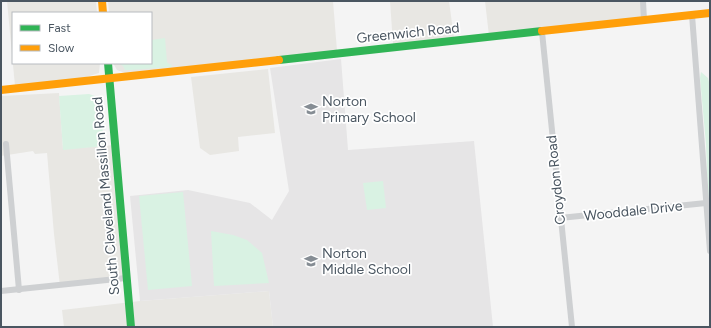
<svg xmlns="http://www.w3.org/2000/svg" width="711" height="328" font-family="Figtree,sans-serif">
  <rect width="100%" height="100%" fill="#f4f4f4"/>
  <!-- commercial -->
  <g fill="#e8e7e3">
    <polygon points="7,1 96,1 97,13 13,13 13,63 100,63 99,73 80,79 15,86"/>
    <polygon points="108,1 333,1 337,51 125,73 117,70 113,63 151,63 151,13 109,13"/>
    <polygon points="390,1 449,1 454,38 393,44"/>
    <polygon points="485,1 641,1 642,19 489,36"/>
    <polygon points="268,69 275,133 238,137 239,151 210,155 200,148 191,77"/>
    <polygon points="59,93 63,149 115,145 126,278 60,286 54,234 47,153 35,154 33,151 1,156 1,96"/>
    <polygon points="269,291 273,327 64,327 62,310 140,301"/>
  </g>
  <!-- education -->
  <polygon fill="#e6e5e6" points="341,59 348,150 474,141 493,327 273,327 269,291 140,301 130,196 188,190 250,203 272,220 289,191 270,68"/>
  <!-- green -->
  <g fill="#d9f2e3">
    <polygon points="165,38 167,62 169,64 172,65 171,67 130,70 125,70 123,66 119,63 151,63 151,40"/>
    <polygon points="701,72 708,78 710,86 710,214 708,196 706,144 700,78"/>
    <polygon points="89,94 98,97 100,101 104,146 63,150 59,96"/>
    <polygon points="383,181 386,208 367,210 363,183"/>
    <polygon points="183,192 192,286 148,290 139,196"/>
    <polygon points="211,231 233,235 247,240 262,253 269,283 214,286"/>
  </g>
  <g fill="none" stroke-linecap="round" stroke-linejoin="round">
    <!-- street -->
    <g stroke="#ced0d2" stroke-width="6">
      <polyline points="643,1 644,20"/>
      <polyline points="692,15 710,251"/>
      <polyline points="542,32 572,327"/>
      <polyline points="6,144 19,290"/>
      <polyline points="560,218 706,203"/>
      <polyline points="1,291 126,278"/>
    </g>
    <!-- fast -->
    <g stroke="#30b455" stroke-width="8">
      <polyline points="279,60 542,31"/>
      <polyline points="108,63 131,327"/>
    </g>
    <!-- slow -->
    <g stroke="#ff9f0a" stroke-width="8">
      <polyline points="102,1 103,13"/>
      <polyline points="542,31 710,13"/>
      <polyline points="1,90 279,60"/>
    </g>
  </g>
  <!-- icons -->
  <defs>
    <g id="school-bare" transform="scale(1.08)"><path d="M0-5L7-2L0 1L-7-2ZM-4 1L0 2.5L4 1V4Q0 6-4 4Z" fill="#868d94" stroke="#fff" stroke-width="2.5" paint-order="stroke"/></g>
  </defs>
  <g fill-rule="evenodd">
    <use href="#school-bare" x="311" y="109"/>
    <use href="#school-bare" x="311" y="261"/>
  </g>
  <g text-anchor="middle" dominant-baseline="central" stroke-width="3.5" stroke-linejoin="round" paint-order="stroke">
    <!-- street labels -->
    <g font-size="14" fill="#4a5661" stroke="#fff">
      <text transform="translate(408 33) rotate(-6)">Greenwich Road</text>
      <text transform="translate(556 180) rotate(-96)">Croydon Road</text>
      <text transform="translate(106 196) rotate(-95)">South Cleveland Massillon Road</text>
      <text transform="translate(633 211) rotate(-6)">Wooddale Drive</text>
    </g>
    <!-- poi labels -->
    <g font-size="14" fill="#4a5661" stroke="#fff" text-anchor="start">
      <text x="322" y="101">Norton<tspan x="322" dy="16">Primary School</tspan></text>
      <text x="322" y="253">Norton<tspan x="322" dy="16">Middle School</tspan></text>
    </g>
  </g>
  <!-- border -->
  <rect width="711" height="328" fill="none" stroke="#4a5661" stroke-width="4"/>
  <!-- legend -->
  <rect x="12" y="12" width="140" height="52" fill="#ffffff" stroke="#b7bbc0"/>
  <rect x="20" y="25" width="20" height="6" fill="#30b455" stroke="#b7bbc0"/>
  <text x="48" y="32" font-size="12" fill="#4a5661">Fast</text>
  <rect x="20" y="45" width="20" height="6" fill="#ff9f0a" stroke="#b7bbc0"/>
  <text x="48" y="52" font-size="12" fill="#4a5661">Slow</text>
</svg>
